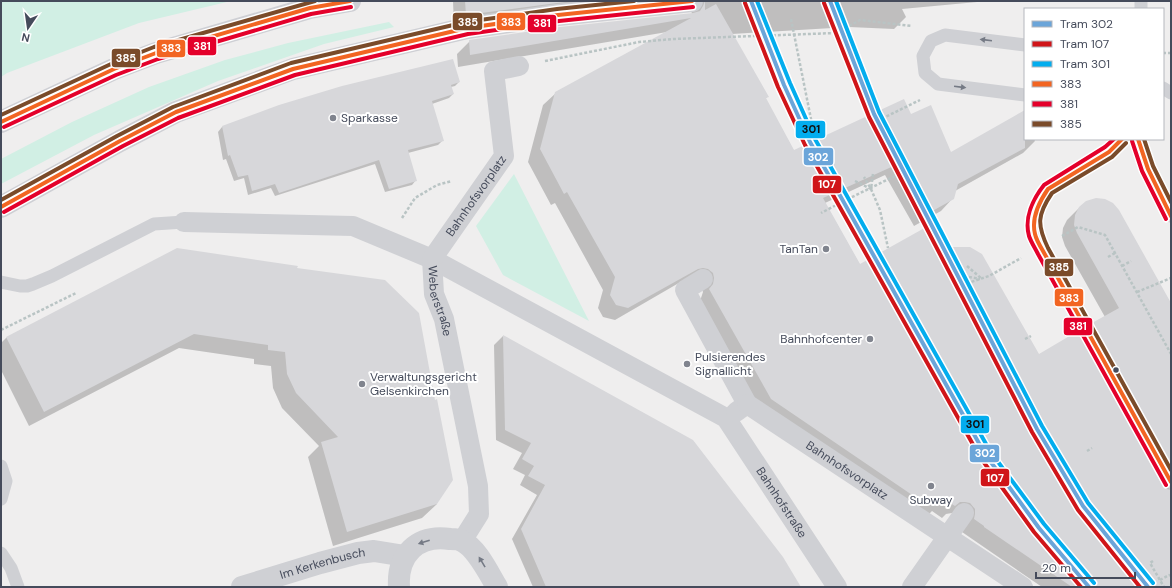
<svg xmlns="http://www.w3.org/2000/svg" width="1172" height="588" font-family="'DM Sans',sans-serif">
  <rect width="100%" height="100%" fill="#efeeee"/>
  <!-- green -->
  <g fill="#d1efe4">
    <polygon points="1,1 231,1 139,23 7,73 1,77"/>
    <polygon points="389,22 394,27 324,44 218,81 94,135 1,184 1,159 72,122 149,87 225,60 288,43"/>
    <polygon points="514,174 589,321 503,275 476,226"/>
  </g>
  <!-- shadow -->
  <g fill="#0003">
    <polygon points="453,1 672,1 454,27"/>
    <polygon points="682,1 988,1 902,9 906,17 894,29 849,27 732,34 767,97 765,99 794,151 911,115 950,154 1025,122 1025,139 1034,139 1035,141 1023,153 955,191 953,198 941,211 914,226 885,175 825,203 860,265 950,248 1038,355 1080,336 1093,324 1105,317 1065,246 1062,237 1063,228 1067,220 1080,207 1171,305 1171,587 1042,587 962,532 952,513 946,514 942,518 932,511 926,517 759,411 697,302 701,298 703,292 701,286 684,280 615,320 603,317 598,308 603,290 555,203 551,205 528,162 543,105 556,93 667,32 458,67 457,54 470,41 692,14 690,6"/>
    <polygon points="459,82 455,86 451,87 453,94 449,98 432,104 443,140 438,145 408,153 416,180 412,185 385,192 375,164 275,196 271,188 248,195 244,178 234,181 226,159 223,160 218,132 222,127 279,106"/>
    <polygon points="177,249 296,269 437,504 422,518 333,546 308,457 319,446 282,408 273,388 271,366 254,364 254,359 179,348 29,426 1,370 1,343 6,338"/>
    <polygon points="503,336 800,587 533,587 512,539 537,495 520,485 525,475 513,469 522,453 496,440 494,345"/>
  </g>
  <!-- building -->
  <g fill="#d7d7da">
    <polygon points="465,1 572,1 466,15"/>
    <polygon points="705,1 705,10 716,4 769,97 766,98 794,150 904,99 911,114 931,105 951,152 1025,110 1025,148 958,184 954,199 927,214 898,164 823,198 860,264 937,221 951,247 970,247 982,254 1039,354 1078,331 1164,486 1167,489 1171,490 1171,587 1072,587 984,527 984,526 974,519 975,514 975,509 970,503 965,502 960,502 955,506 944,499 939,505 925,495 921,501 771,399 709,289 713,284 714,278 713,273 708,269 703,268 698,269 628,308 616,305 610,295 615,277 567,192 564,194 540,149 555,92 691,18 470,55 469,40 560,27 693,13 700,11 703,6"/>
    <polygon points="453,59 460,82 451,85 454,94 432,101 444,141 408,150 417,181 389,189 379,160 279,193 275,184 252,191 248,175 238,177 230,155 228,156 222,126 279,105 342,86"/>
    <polygon points="1096,198 1105,199 1113,203 1119,210 1171,303 1171,465 1092,323 1119,308 1077,233 1074,225 1075,215 1079,207 1086,201"/>
    <polygon points="177,248 298,266 297,268 385,280 419,313 435,400 437,399 453,480 437,504 347,532 321,442 338,437 296,393 287,374 285,352 268,350 268,345 194,334 44,412 6,337"/>
    <polygon points="503,335 693,440 783,557 801,587 546,587 521,529 545,485 528,476 534,466 522,459 531,443 505,430"/>
  </g>
  <g fill="none" stroke-linecap="round" stroke-linejoin="round">
    <!-- path -->
    <g stroke="#b9c4c4" stroke-width="2.5" stroke-dasharray="3 2" stroke-linecap="butt">
      <polyline points="791,19 813,129 844,201 821,213"/>
      <polyline points="836,33 860,20 912,26"/>
      <polyline points="1163,53 1171,53"/>
      <polyline points="545,61 639,42 673,39 836,33 873,123 897,175 844,201 867,260"/>
      <polyline points="873,123 920,100"/>
      <polyline points="873,174 871,189 880,210 888,248"/>
      <polyline points="855,181 871,189 864,177"/>
      <polyline points="402,218 415,198 437,185 452,181"/>
      <polyline points="1062,236 1078,227 1105,235 1171,354"/>
      <polyline points="1108,257 1115,253"/>
      <polyline points="967,266 982,279"/>
      <polyline points="1122,266 1131,261"/>
      <polyline points="964,276 980,279"/>
      <polyline points="962,285 989,276 1021,258"/>
      <polyline points="1137,292 1171,278"/>
      <polyline points="1,330 76,293"/>
      <polyline points="1025,339 1031,336"/>
      <polyline points="1087,451 1092,448"/>
      <polyline points="1153,561 1150,563 1164,587"/>
      <polyline points="1160,580 1169,575 1171,576"/>
    </g>
    <!-- service -->
    <g stroke="#cfd0d4" stroke-width="13">
      <polyline points="1141,9 1141,1"/>
      <polyline points="1025,45 945,35 931,41 923,56 925,73 938,84 1025,95"/>
      <polyline points="1163,88 1171,93"/>
      <polyline points="1122,139 1109,152 1055,184 1048,189 1043,196 1035,214 1034,223 1035,234 1043,251 1171,482"/>
      <path d="M1138 139C1144 166 1159 191 1171 216"/>
      <polyline points="1,282 20,286 27,286 33,284 52,276 154,224 184,222"/>
      <polyline points="1,466 6,481 1,499"/>
      <polyline points="1,553 11,568 18,587"/>
    </g>
    <!-- pedestrian -->
    <g stroke="#cfd0d4" stroke-width="20">
      <path id="s1" d="M184 222 353 226 432 259 726 418 837 587"/>
      <path id="s2" d="M432 259 434 294 444 319 478 486 479 514 462 541"/>
      <path id="s3" d="M432 259 504 156 494 71 519 66"/>
      <polyline points="703,279 685,290 747,404 736,412"/>
      <path id="s4" d="M747 404 1023 587"/>
      <polyline points="912,587 964,513"/>
    </g>
    <!-- minor -->
    <g stroke="#cfd0d4" stroke-width="22">
      <path id="s5" d="M242 587 320 563 358 553 374 551 405 556"/>
      <path d="M399 587C397 555 417 534 450 539 454 539 459 539 462 541 477 548 489 574 497 587"/>
    </g>
    <!-- secondary -->
    <g stroke="#cecfd4" stroke-width="22">
      <polyline points="1,122 11,117 114,69 156,53 310,8 350,1"/>
      <polyline points="1,207 120,141 176,112 293,69 467,28 558,15 692,1"/>
    </g>
    <!-- bus-1 casing -->
    <g stroke="#fff" stroke-width="7">
      <g id="bus-1">
        <polyline points="1,122 114,69 156,53 310,8 350,1"/>
        <path d="M1122 139 1109 152 1048 189C1039 202 1031 218 1035 234 1036 239 1040 246 1043 251L1171 482"/>
        <polyline points="1138,139 1148,169 1171,216"/>
        <polyline points="1,207 120,141 176,112 293,69 467,28 558,15 692,1"/>
      </g>
    </g>
    <!-- bus-2 casing -->
    <g stroke="#fff" stroke-width="7">
      <g id="bus-2">
        <polyline points="4,127 116,75 158,59 311,14 351,7"/>
        <path d="M1114 139 1105 147 1044 185C1033 199 1024 218 1029 236 1031 242 1035 248 1038 254L1166 485"/>
        <polyline points="1132,141 1142,171 1166,219"/>
        <polyline points="4,212 123,146 178,118 295,75 468,34 559,21 693,7"/>
      </g>
    </g>
    <!-- bus-3 casing -->
    <g stroke="#fff" stroke-width="7">
      <g id="bus-3">
        <polyline points="1,115 111,64 154,47 315,1"/>
        <polyline points="1144,139 1153,166 1171,202"/>
        <path d="M1126 143 1112 157 1052 193C1037 215 1037 225 1048 248L1171 470"/>
        <polyline points="1,200 117,136 173,107 291,63 466,22 557,9 634,1"/>
      </g>
    </g>
    <!-- bus-1 -->
    <use href="#bus-1" stroke="#f26522" stroke-width="4"/>
    <!-- bus-2 -->
    <use href="#bus-2" stroke="#e4002b" stroke-width="4"/>
    <!-- bus-3 -->
    <use href="#bus-3" stroke="#7a4b2a" stroke-width="4"/>
    <!-- tram-1 casing -->
    <g stroke="#fff" stroke-width="7">
      <g id="tram-1">
        <polyline points="751,1 784,85 810,142 985,454 1039,528 1089,587"/>
        <polyline points="830,1 874,114 1037,429 1083,506 1148,587"/>
      </g>
    </g>
    <!-- tram-2 casing -->
    <g stroke="#fff" stroke-width="7">
      <g id="tram-2">
        <polyline points="745,3 778,87 805,145 980,457 1034,532 1081,587"/>
        <polyline points="824,3 869,117 1032,432 1078,510 1140,587"/>
      </g>
    </g>
    <!-- tram-3 casing -->
    <g stroke="#fff" stroke-width="7">
      <g id="tram-3">
        <polyline points="757,1 790,83 815,139 990,451 1044,524 1094,583"/>
        <polyline points="836,1 879,112 1042,426 1088,503 1153,583"/>
      </g>
    </g>
    <!-- tram-1 -->
    <use href="#tram-1" stroke="#6ba5d9" stroke-width="4"/>
    <!-- tram-2 -->
    <use href="#tram-2" stroke="#d01519" stroke-width="4"/>
    <!-- tram-3 -->
    <use href="#tram-3" stroke="#03adee" stroke-width="4"/>
  </g>
  <!-- one-way arrows -->
  <defs><path id="oneway-solid" d="M-6-.8H1V-3.2L6.5 0L1 3.2V.8H-6Z"/></defs>
  <g fill="#757a85">
    <use href="#oneway-solid" transform="translate(986 40) rotate(-173)"/>
    <use href="#oneway-solid" transform="translate(960 87) rotate(7)"/>
    <use href="#oneway-solid" transform="translate(424 542) rotate(162)"/>
    <use href="#oneway-solid" transform="translate(482 562) rotate(-121)"/>
  </g>
  <!-- markers -->
  <g fill="#80848e" stroke="#fff" stroke-width="1.5">
    <circle cx="333" cy="118" r="4"/>
    <circle cx="826" cy="249" r="4"/>
    <circle cx="870" cy="339" r="4"/>
    <circle cx="687" cy="364" r="4"/>
    <circle cx="362" cy="384" r="4"/>
    <circle cx="931" cy="486" r="4"/>
  </g>
  <circle fill="#454b5b" stroke="#fff" stroke-width="1.5" cx="1116" cy="370" r="3.5"/>
  <g text-anchor="middle" dominant-baseline="central" stroke-width="4" stroke-linejoin="round" paint-order="stroke">
    <!-- poi labels -->
    <g font-size="12" fill="#454b5b" stroke="#fff" text-anchor="start">
      <text x="341" y="118">Sparkasse</text>
      <text x="818" y="249" text-anchor="end">TanTan</text>
      <text x="862" y="339" text-anchor="end">Bahnhofcenter</text>
      <text x="695" y="357">Pulsierendes<tspan x="695" dy="14">Signallicht</tspan></text>
      <text x="370" y="377">Verwaltungsgericht<tspan x="370" dy="14">Gelsenkirchen</tspan></text>
      <text x="931" y="500" text-anchor="middle">Subway</text>
    </g>
    <!-- street labels -->
    <g font-size="12" fill="#454b5b" stroke="#fff">
      <text stroke="none"><textPath href="#s3" startOffset="77">Bahnhofsvorplatz</textPath></text>
      <text stroke="none"><textPath href="#s2" startOffset="43">Weberstraße</textPath></text>
      <text stroke="none"><textPath href="#s4" startOffset="120">Bahnhofsvorplatz</textPath></text>
      <text stroke="none"><textPath href="#s1" startOffset="690">Bahnhofstraße</textPath></text>
      <text stroke="none"><textPath href="#s5" startOffset="84">Im Kerkenbusch</textPath></text>
    </g>
  </g>
  <g stroke="#fff" stroke-width="1.5">
    <rect x="496" y="12" width="30" height="19" rx="4" fill="#f26522"/>
    <rect x="452" y="12" width="31" height="19" rx="4" fill="#7a4b2a"/>
    <rect x="527" y="14" width="30" height="19" rx="4" fill="#e4002b"/>
    <rect x="187" y="36" width="30" height="20" rx="4" fill="#e4002b"/>
    <rect x="156" y="39" width="30" height="19" rx="4" fill="#f26522"/>
    <rect x="111" y="48" width="30" height="20" rx="4" fill="#7a4b2a"/>
    <rect x="795" y="120" width="31" height="19" rx="4" fill="#03adee"/>
    <rect x="803" y="147" width="31" height="19" rx="4" fill="#6ba5d9"/>
    <rect x="812" y="175" width="30" height="19" rx="4" fill="#d01519"/>
    <rect x="1044" y="258" width="30" height="19" rx="4" fill="#7a4b2a"/>
    <rect x="1054" y="288" width="30" height="19" rx="4" fill="#f26522"/>
    <rect x="1063" y="317" width="30" height="19" rx="4" fill="#e4002b"/>
    <rect x="960" y="415" width="30" height="19" rx="4" fill="#03adee"/>
    <rect x="969" y="444" width="31" height="19" rx="4" fill="#6ba5d9"/>
    <rect x="980" y="468" width="30" height="19" rx="4" fill="#d01519"/>
  </g>
  <g font-size="11" text-anchor="middle" font-weight="bold" fill="#fff">
    <text x="511" y="26">383</text>
    <text x="468" y="26">385</text>
    <text x="542" y="27">381</text>
    <text x="202" y="50">381</text>
    <text x="171" y="52">383</text>
    <text x="126" y="62">385</text>
    <text x="818" y="161">302</text>
    <text x="827" y="188">107</text>
    <text x="1059" y="271">385</text>
    <text x="1069" y="302">383</text>
    <text x="1078" y="330">381</text>
    <text x="985" y="457">302</text>
    <text x="995" y="482">107</text>
  </g>
  <g font-size="11" text-anchor="middle" font-weight="bold" fill="#111">
    <text x="811" y="133">301</text>
    <text x="975" y="428">301</text>
  </g>
  <!-- border -->
  <rect width="1172" height="588" fill="none" stroke="#454b5b" stroke-width="4"/>
  <!-- legend -->
  <rect x="1024" y="8" width="140" height="132" fill="#ffffff" stroke="#b5b7bd"/>
  <rect x="1032" y="21" width="20" height="6" fill="#6ba5d9" stroke="#b5b7bd"/>
  <text x="1060" y="28" font-size="12" fill="#454b5b">Tram 302</text>
  <rect x="1032" y="41" width="20" height="6" fill="#d01519" stroke="#b5b7bd"/>
  <text x="1060" y="48" font-size="12" fill="#454b5b">Tram 107</text>
  <rect x="1032" y="61" width="20" height="6" fill="#03adee" stroke="#b5b7bd"/>
  <text x="1060" y="68" font-size="12" fill="#454b5b">Tram 301</text>
  <rect x="1032" y="81" width="20" height="6" fill="#f26522" stroke="#b5b7bd"/>
  <text x="1060" y="88" font-size="12" fill="#454b5b">383</text>
  <rect x="1032" y="101" width="20" height="6" fill="#e4002b" stroke="#b5b7bd"/>
  <text x="1060" y="108" font-size="12" fill="#454b5b">381</text>
  <rect x="1032" y="121" width="20" height="6" fill="#7a4b2a" stroke="#b5b7bd"/>
  <text x="1060" y="128" font-size="12" fill="#454b5b">385</text>
  <!-- north arrow -->
  <g transform="translate(28 28) rotate(193)" stroke="#ffffff" stroke-width="3" paint-order="stroke">
  <path d="M0-3L7 15L0 10L-7 15Z" fill="#454b5b"/>
  <text y="-6" font-size="11" font-weight="bold" text-anchor="middle" fill="#454b5b">N</text>
  </g>
  <!-- scale -->
  <path d="M1036 572v6h99v-6" fill="none" stroke="#454b5b" stroke-width="2"/>
  <text x="1042" y="572" font-size="12" fill="#454b5b" stroke="#ffffff" stroke-width="3" paint-order="stroke">20 m</text>
</svg>
